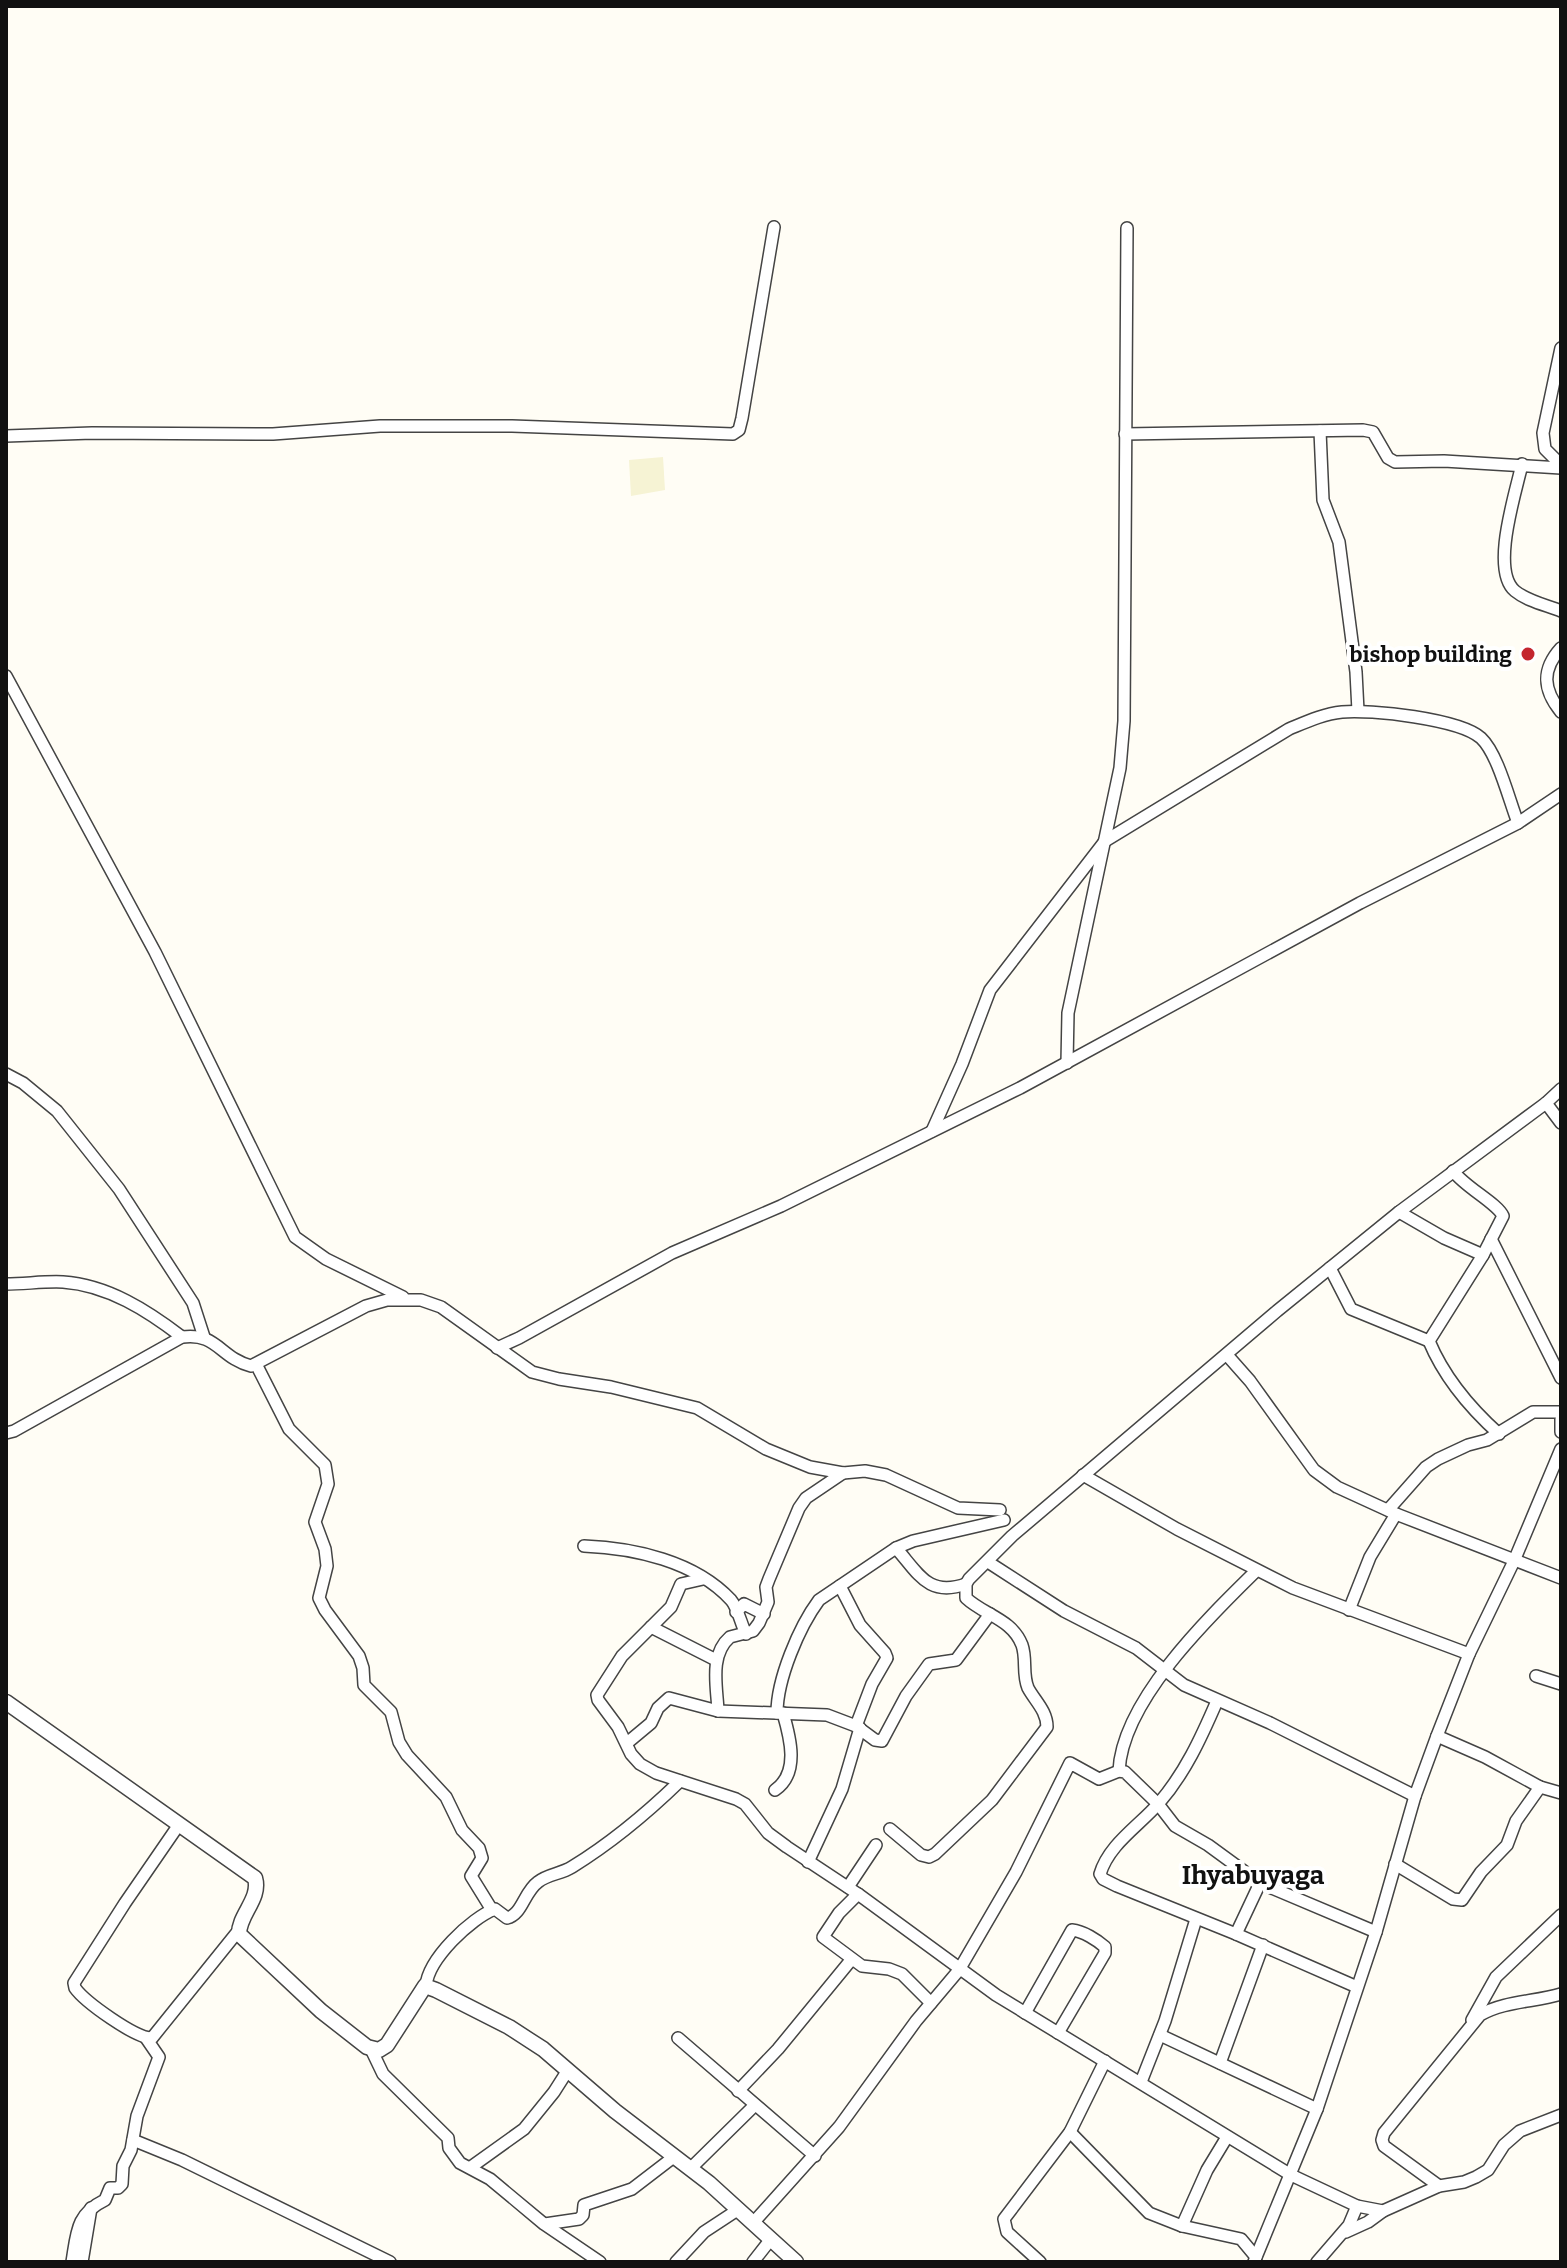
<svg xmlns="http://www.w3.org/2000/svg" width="1567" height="2268" font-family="Bitter,serif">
  <rect width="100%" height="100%" fill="#fffdf5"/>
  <!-- farmland -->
  <polygon fill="#f6f3d4" points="663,457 665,490 631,496 629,460"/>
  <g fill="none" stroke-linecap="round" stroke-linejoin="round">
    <!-- minor casing -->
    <g stroke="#444" stroke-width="14">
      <g id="minor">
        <polyline points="1561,348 1543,433 1545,449 1561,465"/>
        <polyline points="1320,431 1323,500 1339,542 1356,672 1358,711"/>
        <polyline points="1125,434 1363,430 1373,432 1388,458 1395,462 1444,461 1561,468"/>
        <polyline points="6,436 92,433 273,434 380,426 512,426 733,434 739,430 742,418 774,227"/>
        <path d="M1522 464C1516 492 1490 570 1515 591 1527 601 1546 605 1561 611"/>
        <path d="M1561 648C1541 670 1543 690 1561 712"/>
        <polyline points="6,676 155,952 295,1237 326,1259 403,1297"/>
        <polyline points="1067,1063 1068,1013 1120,768 1124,721 1127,228"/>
        <polyline points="6,1074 23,1083 57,1111 119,1189 193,1303 204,1337"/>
        <polyline points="1546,1103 1561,1123"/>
        <path d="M932 1131 962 1064 990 990 1105 841 1289 729C1306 722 1323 714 1342 712 1370 709 1460 719 1481 738 1498 754 1509 800 1518 823"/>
        <polyline points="1399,1212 1444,1238 1483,1255"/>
        <polyline points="1491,1239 1561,1378"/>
        <path d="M1330 1268 1351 1309 1429 1341 1483 1255 1503 1216C1497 1203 1466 1188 1453 1171"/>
        <path d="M6 1284C25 1284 45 1281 63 1282 108 1285 148 1311 182 1337"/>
        <path d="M1429 1341C1444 1377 1470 1408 1499 1434"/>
        <polyline points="497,1348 519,1338 672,1253 781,1206 1020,1088 1360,903 1518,823 1561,794"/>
        <polyline points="1227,1355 1250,1381 1314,1470 1337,1487 1396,1514 1561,1578"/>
        <polyline points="256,1364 289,1429 325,1465 328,1484 315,1522 325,1549 327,1566 319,1598 325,1610 359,1656 363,1668 364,1685 391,1712 399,1742 407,1755 446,1797 462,1830 479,1848 482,1858 471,1876 492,1910"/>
        <polyline points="1561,1419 1561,1432"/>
        <path d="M6 1433 14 1431 182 1337C217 1332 220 1358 251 1366L366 1306 387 1300H421L441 1307 532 1372 559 1379 611 1387 697 1408 766 1449 810 1467 843 1473 865 1471 886 1475 958 1508 1000 1510"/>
        <polyline points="1083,1475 1177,1529 1293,1588 1469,1654"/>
        <polyline points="1388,1510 1426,1467 1438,1459 1468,1445 1487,1440 1533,1412 1561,1412"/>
        <path d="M584 1546C634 1548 695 1561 731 1600 738 1608 741 1624 746 1634"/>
        <path d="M896 1548C919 1574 928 1597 966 1584"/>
        <polyline points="988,1562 1064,1611 1136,1648 1184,1685 1270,1723 1415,1796"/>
        <polyline points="703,1579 681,1584 671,1607 622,1656 597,1695 598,1700 618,1727 631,1754 640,1764 656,1773 736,1799 745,1804 768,1833 787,1847 858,1894 996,1995 1291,2175 1357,2206 1383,2211 1439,2186 1464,2182 1476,2177 1488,2170 1504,2145 1520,2131 1561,2115"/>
        <polyline points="840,1586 860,1625 885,1653 887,1658 872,1684 856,1726"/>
        <polyline points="1349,1610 1370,1557 1396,1514"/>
        <polyline points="736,1612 744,1604 764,1614"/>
        <polyline points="651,1627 716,1660"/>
        <polyline points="1536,1676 1561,1684"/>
        <path d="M1217 1701C1201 1738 1185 1773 1159 1803 1139 1826 1109 1844 1100 1874L1103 1879 1117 1886 1236 1934 1357 1987"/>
        <path d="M718 1711C717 1687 709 1655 730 1637L753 1631 759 1623 768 1602 766 1587 769 1579 799 1508 806 1498 843 1473"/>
        <path d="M777 1713C777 1679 799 1627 819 1600L896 1548 913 1541 1004 1520"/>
        <polyline points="1437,1736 1485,1757 1540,1787 1561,1793"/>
        <polyline points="627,1743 651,1723 658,1708 669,1698 718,1711 827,1715 856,1726 875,1740 882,1741 906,1696 929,1664 956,1660 990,1614"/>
        <path d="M1119 1771C1122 1701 1209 1617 1256 1571"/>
        <path d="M775 1790C800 1773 790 1737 783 1713"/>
        <path d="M178 1826 125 1903 74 1983 75 1988C85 2002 135 2038 152 2038L239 1930"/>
        <path d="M890 1829 921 1855 929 1857 935 1854 992 1800 1047 1727C1047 1711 1035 1701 1028 1688 1022 1674 1027 1659 1022 1645 1012 1619 984 1615 966 1598V1584L969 1579 1012 1536 1277 1311 1399 1212 1546 1103 1561 1089"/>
        <polyline points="808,1862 842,1789 860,1728"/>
        <polyline points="1395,1864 1453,1899 1462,1900 1481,1872 1507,1845 1516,1821 1540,1787"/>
        <polyline points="848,1887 876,1845"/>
        <polyline points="858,1894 839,1913 823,1937 862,1966 889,1969 902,1974 931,2003"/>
        <polyline points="1236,1934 1260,1883"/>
        <path d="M426 1986C428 1959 471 1918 495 1909L507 1918C522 1915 524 1892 538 1882 548 1874 561 1874 572 1867 611 1843 647 1813 680 1781"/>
        <path d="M1025 2013 1072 1930C1083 1931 1097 1940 1105 1947V1953L1058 2033"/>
        <polyline points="1472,2020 1496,1977 1561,1915"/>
        <polyline points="1160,2035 1317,2109"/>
        <polyline points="678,2038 815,2156"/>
        <polyline points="371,2049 383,2074 448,2138 449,2148 460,2163 490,2179 544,2224 600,2262"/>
        <polyline points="1220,2063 1263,1945"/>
        <polyline points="1141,2082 1165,2021 1196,1919"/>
        <polyline points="738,2091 778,2049 851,1960"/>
        <polyline points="1070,2132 1149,2213 1182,2226 1241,2239 1256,2257"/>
        <polyline points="133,2140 182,2160 390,2262"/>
        <polyline points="471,2167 524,2129 554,2092 568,2070"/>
        <polyline points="691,2168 755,2105"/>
        <path d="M1439 2186 1384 2146 1382 2140 1384 2133 1480 2015C1504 2001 1535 2002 1561 1994"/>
        <polyline points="753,2223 839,2127 916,2021 959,1970 1016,1872 1070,1763 1099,1779 1119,1771 1125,1772 1158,1804 1175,1826 1208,1845 1260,1883 1376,1932"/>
        <polyline points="545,2224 579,2219 583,2215 584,2205 632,2189 675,2156"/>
        <polyline points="1182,2226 1207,2170 1227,2137"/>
        <polyline points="1346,2232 1368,2222 1383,2211"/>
        <path d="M72 2262C77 2232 76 2214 105 2200L110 2188H118L122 2184 123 2166 131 2150 137 2116 159 2057 146 2038"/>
        <polyline points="82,2262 91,2208"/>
        <polyline points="676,2262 704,2232 739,2209"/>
        <polyline points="753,2262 771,2239"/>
        <polyline points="1040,2262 1007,2232 1004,2219 1070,2132 1105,2061"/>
        <polyline points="1254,2262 1317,2109 1376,1932 1415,1796 1437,1736 1469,1654 1514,1561 1561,1449"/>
        <polyline points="1317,2262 1349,2225 1357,2206"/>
      </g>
    </g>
    <!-- tertiary casing -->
    <g stroke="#444" stroke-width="17">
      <path id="tertiary" d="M6 1702 255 1878C261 1899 239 1914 239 1934L321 2011 367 2047 379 2050 387 2045 425 1986 436 1990 509 2027 543 2049 615 2111 709 2183 796 2262"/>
    </g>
    <!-- minor -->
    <use href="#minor" stroke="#fff" stroke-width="11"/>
    <!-- tertiary -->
    <use href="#tertiary" stroke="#fff" stroke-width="14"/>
  </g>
  <!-- markers -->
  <circle fill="#c4262e" stroke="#fff" stroke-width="3" cx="1528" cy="654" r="8"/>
  <g text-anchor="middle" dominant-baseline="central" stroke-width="8" stroke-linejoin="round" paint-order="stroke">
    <!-- poi labels -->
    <g font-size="22" font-weight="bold" fill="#111" stroke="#fff" text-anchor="end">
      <text x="1512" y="654">bishop building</text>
    </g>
    <!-- quarter labels -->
    <g font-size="26" font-weight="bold" fill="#111" stroke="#fff">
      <text x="1253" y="1875">Ihyabuyaga</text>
    </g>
  </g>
  <!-- border -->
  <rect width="1567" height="2268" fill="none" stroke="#111111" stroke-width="16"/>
</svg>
